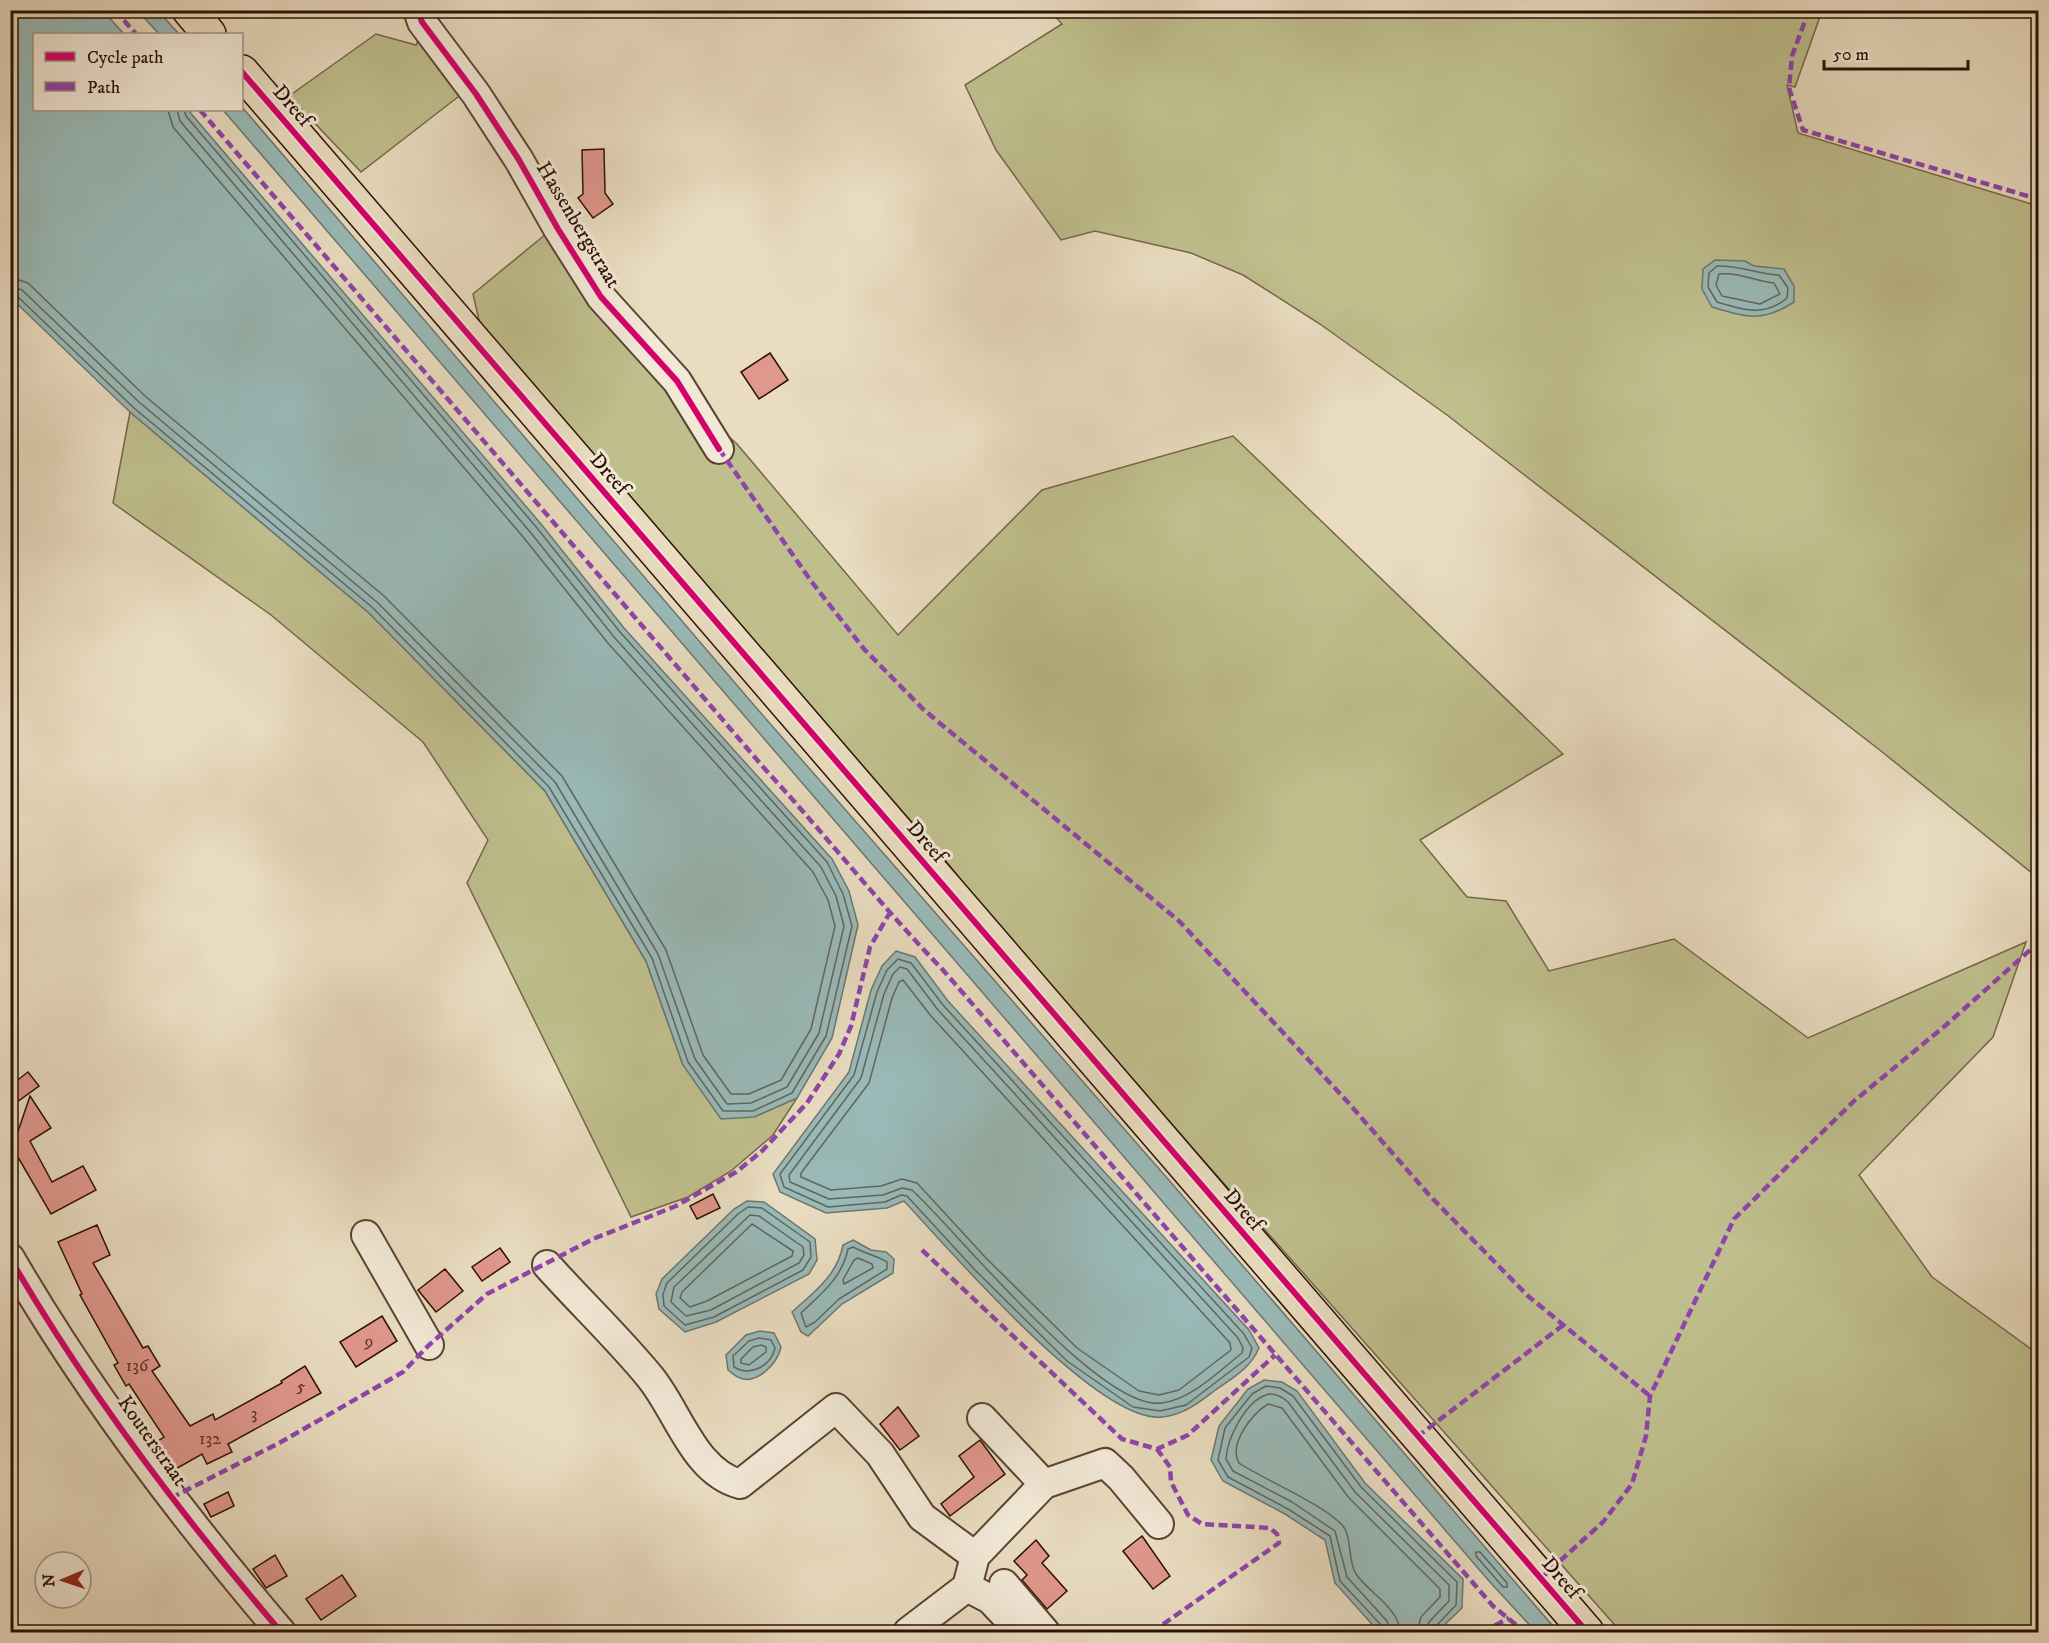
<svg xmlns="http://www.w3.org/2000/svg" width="2049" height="1643" font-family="'IM FELL DW Pica',serif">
  <rect width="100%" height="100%" fill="#e9dcc0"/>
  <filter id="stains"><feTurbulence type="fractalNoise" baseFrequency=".00333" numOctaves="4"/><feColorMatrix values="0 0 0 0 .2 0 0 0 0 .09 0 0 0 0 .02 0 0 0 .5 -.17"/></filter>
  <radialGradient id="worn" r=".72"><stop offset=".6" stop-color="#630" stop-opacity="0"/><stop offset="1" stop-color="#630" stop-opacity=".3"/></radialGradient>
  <!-- green -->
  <g fill="#bfbe8d" stroke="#766748" stroke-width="1.5">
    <polygon points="1050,11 1822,11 1795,87 1787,85 1798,133 2038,206 2038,878 1881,751 1447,415 1320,324 1243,275 1191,253 1095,231 1061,240 996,150 965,85 1062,24"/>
    <polygon points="421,33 467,90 361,172 289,96 376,34 416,45"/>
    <polygon points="552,229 684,396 737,444 898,635 1042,490 1233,436 1563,754 1420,840 1467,897 1506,901 1549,971 1674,939 1808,1038 2026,942 1993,1037 1859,1175 1932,1277 2038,1354 2038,1632 1621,1632 1003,934 950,866 481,329 473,294"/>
    <polygon points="130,412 369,613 545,791 646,961 683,1065 754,1117 797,1098 773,1135 731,1171 688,1197 631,1217 467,883 488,840 423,742 271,615 113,503"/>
  </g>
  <!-- water -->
  <g fill="#99bab8" stroke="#6d7670" stroke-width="1.5">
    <polygon points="10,11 103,11 124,34 34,34 34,110 188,110 541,524 624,628 832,859 849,891 858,925 832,1038 797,1098 754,1117 721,1119 683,1065 646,961 545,791 369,613 130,412 11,298"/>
    <polygon points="138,11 158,11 179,34 159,34"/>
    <polygon points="242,107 753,704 1174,1186 1558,1632 1536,1632 1489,1581 223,110 242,110"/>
    <path d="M1715 260 1745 261 1754 266 1784 269 1794 286V302C1762 323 1746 317 1712 307L1702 289 1703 269Z"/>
    <path d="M896 951 915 957 948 1001 1249 1330 1259 1348C1251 1368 1231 1379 1214 1391 1197 1404 1183 1415 1162 1417 1098 1424 949 1249 904 1201L887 1208 826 1213 780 1192 773 1174 849 1072 871 990 882 966Z"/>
    <polygon points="747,1201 764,1202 815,1239 817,1260 809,1274 716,1322 685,1332 659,1309 656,1294 662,1279 734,1209"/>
    <path d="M853 1240 871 1250 886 1252 894 1259 893 1273 842 1304 808 1336 801 1332 792 1312C814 1292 837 1276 843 1245Z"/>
    <path d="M760 1331 774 1333 781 1347C778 1362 758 1385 740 1378 736 1377 731 1372 728 1370L726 1355 746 1335Z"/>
    <polygon points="1264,1380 1282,1382 1297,1391 1365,1483 1463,1579 1462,1608 1437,1632 1379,1632 1335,1583 1325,1540 1285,1514 1223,1481 1211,1460 1219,1426 1248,1389"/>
  </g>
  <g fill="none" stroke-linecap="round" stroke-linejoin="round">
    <!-- shore -->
    <g stroke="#62655e" stroke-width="1.5">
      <path d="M1717 266C1739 265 1757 274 1779 275L1788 288 1787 298C1765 317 1743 310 1717 302L1708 287 1709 273Z"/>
      <path d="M1719 274C1739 272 1755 281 1774 283L1780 294 1760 304 1722 296 1716 285Z"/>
      <polyline points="10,277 28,283 145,396 384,596 562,776 666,950 703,1055 731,1094 749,1094 781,1080 811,1029 835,926 828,900 813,872 607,642 524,538 173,127 168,110"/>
      <polyline points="10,286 22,290 139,402 378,603 555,782 658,954 695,1059 727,1104 751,1103 787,1087 819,1033 844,926 836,896 821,867 614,637 531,533 180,121 177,110"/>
      <polyline points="10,294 17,296 134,408 373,608 549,787 652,958 688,1062 723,1111 753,1111 792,1093 826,1036 852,926 843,894 827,862 620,632 537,528 186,116 184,110"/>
      <polygon points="898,959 911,963 943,1005 1244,1334 1252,1348 1249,1357 1186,1405 1160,1411 1133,1407 1067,1361 974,1269 907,1196 901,1195 885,1202 828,1207 784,1187 780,1174 854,1075 877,992 887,970"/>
      <path d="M900 967 907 969 938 1010 1238 1338 1243 1348 1242 1353C1219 1371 1192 1399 1162 1403 1101 1412 958 1232 912 1190L902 1188 883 1195 829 1199 790 1182 789 1175 861 1078 884 994 893 974Z"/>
      <polygon points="903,980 931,1016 1230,1343 1231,1350 1179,1390 1159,1395 1139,1391 1077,1348 986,1258 917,1183 902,1179 881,1186 831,1190 801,1177 801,1173 869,1083 892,998 899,982"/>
      <polygon points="748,1207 762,1208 810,1242 811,1257 803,1270 714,1317 685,1325 664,1306 663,1294 667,1283 738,1214"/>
      <polygon points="750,1215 759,1216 803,1247 804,1255 799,1263 711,1310 686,1316 671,1302 674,1287"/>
      <polygon points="752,1224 793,1251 792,1256 707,1301 690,1307 680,1298 682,1292"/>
      <path d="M853 1247C861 1252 883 1258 887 1262V1269L839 1299 815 1322 806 1327 801 1313C821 1294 842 1278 848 1249Z"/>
      <polygon points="858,1258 872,1264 873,1268 844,1284 843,1280 854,1260"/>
      <path d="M759 1338 771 1340 775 1348C771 1366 750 1377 734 1367L733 1356 749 1341Z"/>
      <polygon points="761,1345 766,1347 766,1352 749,1365 741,1363 741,1359 753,1347"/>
      <polygon points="1476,1552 1480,1552 1507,1583 1507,1587 1503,1587 1476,1556"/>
      <polyline points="1383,1632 1382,1626 1340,1581 1330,1536 1288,1509 1228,1477 1218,1460 1225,1428 1252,1394 1266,1386 1280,1388 1293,1396 1361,1487 1457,1582 1456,1605 1435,1627 1433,1632"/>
      <path d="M1391 1632 1387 1621 1347 1577 1335 1531 1292 1502 1233 1471 1226 1459C1227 1439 1245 1402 1266 1395 1274 1392 1282 1397 1288 1402L1355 1492 1449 1585V1601L1429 1622 1426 1632"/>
      <path d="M1400 1632C1399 1608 1369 1593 1356 1574 1348 1562 1352 1542 1345 1529 1333 1508 1262 1479 1239 1463 1228 1444 1252 1414 1268 1404L1282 1408 1349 1498 1440 1589V1597L1421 1617 1417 1632"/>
    </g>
  </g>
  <!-- building -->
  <g fill="#e0978c" stroke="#2c1004" stroke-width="1.5">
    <polygon points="604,149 605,193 613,204 593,218 578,198 583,194 582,150"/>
    <polygon points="770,353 788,380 759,399 741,372"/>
    <polygon points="28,1072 39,1086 10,1107 10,1086"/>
    <polygon points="30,1096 51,1128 30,1141 52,1182 83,1166 96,1190 51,1214 15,1152 10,1155"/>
    <polygon points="713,1194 720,1208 697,1219 690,1206"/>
    <polygon points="97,1225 110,1255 93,1263 143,1348 148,1346 160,1366 152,1371 190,1426 213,1414 215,1420 282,1383 281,1381 305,1366 321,1393 228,1444 232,1452 207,1464 202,1454 174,1470 158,1441 164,1437 129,1384 126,1386 114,1365 118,1363 80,1295 82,1294 58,1242"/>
    <polygon points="500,1248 510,1262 482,1281 472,1267"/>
    <polygon points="445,1269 463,1291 436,1312 418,1290"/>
    <polygon points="382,1316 397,1341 356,1367 340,1342"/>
    <polygon points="898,1407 919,1436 900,1450 880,1424"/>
    <polygon points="980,1440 1005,1474 950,1516 941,1504 974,1477 959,1456"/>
    <polygon points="228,1492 234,1506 211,1517 204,1504"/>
    <polygon points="1142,1536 1170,1576 1153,1589 1123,1551"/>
    <polygon points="1036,1540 1049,1556 1042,1563 1067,1591 1047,1609 1022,1580 1027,1575 1014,1561"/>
    <polygon points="275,1555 287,1576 266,1588 253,1569"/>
    <polygon points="342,1575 356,1596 321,1620 306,1599"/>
  </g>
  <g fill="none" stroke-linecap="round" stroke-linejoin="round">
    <!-- minor casing -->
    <g stroke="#5b4333" stroke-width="32">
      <g id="minor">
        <polyline points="418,10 422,22 476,94 519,160 558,229 601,297 677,381 719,449"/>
        <polyline points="366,1235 429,1345"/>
        <path d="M10 1258C87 1391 182 1516 281 1632"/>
        <path d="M547 1265C581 1303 618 1338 650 1377 678 1411 694 1472 740 1484L836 1408 880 1454 922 1517 975 1556"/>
        <polyline points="982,1418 1044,1484"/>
        <polyline points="1004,1584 1045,1632"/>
        <polyline points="908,1632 967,1587"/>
        <polyline points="1021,1632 990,1599 967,1587 975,1556 1044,1484 1105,1463 1121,1478 1159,1524"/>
      </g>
    </g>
    <!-- major casing -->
    <g stroke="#2c1004" stroke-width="36">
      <g id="major">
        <polyline points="189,10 209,34"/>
        <polyline points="242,72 1587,1632"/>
      </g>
    </g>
    <!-- minor -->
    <use href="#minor" stroke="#f1e8d6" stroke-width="28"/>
    <!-- major -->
    <use href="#major" stroke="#e9dcc0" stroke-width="33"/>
    <!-- quiet -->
    <g stroke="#8e44ad" stroke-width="4.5" stroke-dasharray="9 4.5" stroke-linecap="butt">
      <polyline points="115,10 136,34"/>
      <polyline points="1809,10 1792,56 1789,88 1803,130 2038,199"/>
      <path d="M200 110 764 768C825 834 880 905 943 970L1493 1606 1525 1632"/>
      <polyline points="719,449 811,581 864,649 924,710 1179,921 1345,1099 1431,1197 1528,1296 1650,1396"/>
      <polyline points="922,1250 1122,1439 1157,1449 1188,1435 1275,1355"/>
      <polyline points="1417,1437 1562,1326"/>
      <polyline points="171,1498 281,1442 403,1372 429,1345 487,1294 593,1239 676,1206 736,1172 761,1152 807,1103 839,1054 851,1026 870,947 889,914"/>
      <polyline points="1540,1579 1603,1522 1632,1484 1646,1436 1650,1396 1734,1219 1854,1101 1946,1025 2038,943"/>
      <polyline points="1152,1632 1279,1543 1277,1534 1270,1528 1202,1524 1188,1515 1171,1482 1170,1467 1157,1449"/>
      <polyline points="1483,1632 1509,1618"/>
    </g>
    <!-- cycleway casing -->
    <g stroke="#f1e8d6" stroke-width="10">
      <g id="cycleway">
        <polyline points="418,10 422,22 476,94 519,160 558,229 601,297 677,381 719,449"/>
        <polyline points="242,72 1587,1632"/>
        <path d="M10 1258C87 1391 182 1516 281 1632"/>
      </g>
    </g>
    <!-- cycleway -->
    <use href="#cycleway" stroke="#d6006c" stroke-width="6"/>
  </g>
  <g text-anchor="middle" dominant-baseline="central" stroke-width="6" stroke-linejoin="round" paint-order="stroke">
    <!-- number labels -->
    <g font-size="18" fill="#593226">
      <text x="369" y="1342">9</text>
      <text x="137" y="1366">136</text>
      <text x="301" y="1387">5</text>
      <text x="254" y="1414">3</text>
      <text x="210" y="1439">132</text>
    </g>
    <!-- street labels -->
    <g font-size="21" fill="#2c1004" stroke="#f1e8d6">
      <text transform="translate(292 106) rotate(49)">Dreef</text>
      <text transform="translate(578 225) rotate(59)">Hassenbergstraat</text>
      <text transform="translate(609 474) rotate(49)">Dreef</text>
      <text transform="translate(926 842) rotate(49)">Dreef</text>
      <text transform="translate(1243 1210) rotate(49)">Dreef</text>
      <text transform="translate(152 1441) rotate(55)">Kouterstraat</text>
      <text transform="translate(1561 1578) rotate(49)">Dreef</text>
    </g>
  </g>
  <!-- margin -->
  <rect width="2049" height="1643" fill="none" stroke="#e9dcc0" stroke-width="36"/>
  <rect x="12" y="12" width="2025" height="1619" fill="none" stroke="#2c1004" stroke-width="3"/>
  <rect x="18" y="18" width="2013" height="1607" fill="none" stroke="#2c1004" stroke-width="1.5"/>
  <!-- legend -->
  <rect x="33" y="33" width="210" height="78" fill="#f1e8d6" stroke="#a29282" stroke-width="1.5"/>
  <rect x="45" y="52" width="30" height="9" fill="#d6006c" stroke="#a29282" stroke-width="1.5"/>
  <text x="87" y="63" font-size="18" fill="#2c1004">Cycle path</text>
  <rect x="45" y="82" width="30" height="9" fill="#8e44ad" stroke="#a29282" stroke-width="1.5"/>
  <text x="87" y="93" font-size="18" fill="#2c1004">Path</text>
  <!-- north arrow -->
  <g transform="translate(63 1580) rotate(268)"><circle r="28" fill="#f1e8d6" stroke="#a29282" stroke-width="1.5"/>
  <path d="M0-4.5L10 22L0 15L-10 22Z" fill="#8f2418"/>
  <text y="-9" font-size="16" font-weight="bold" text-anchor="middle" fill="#2c1004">N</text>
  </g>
  <!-- scale -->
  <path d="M1824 60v9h144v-9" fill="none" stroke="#2c1004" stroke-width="3"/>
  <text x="1833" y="60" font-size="18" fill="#2c1004" stroke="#f1e8d6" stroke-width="4.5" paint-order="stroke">50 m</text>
  <rect width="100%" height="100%" filter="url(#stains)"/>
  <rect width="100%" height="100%" fill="url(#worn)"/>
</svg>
